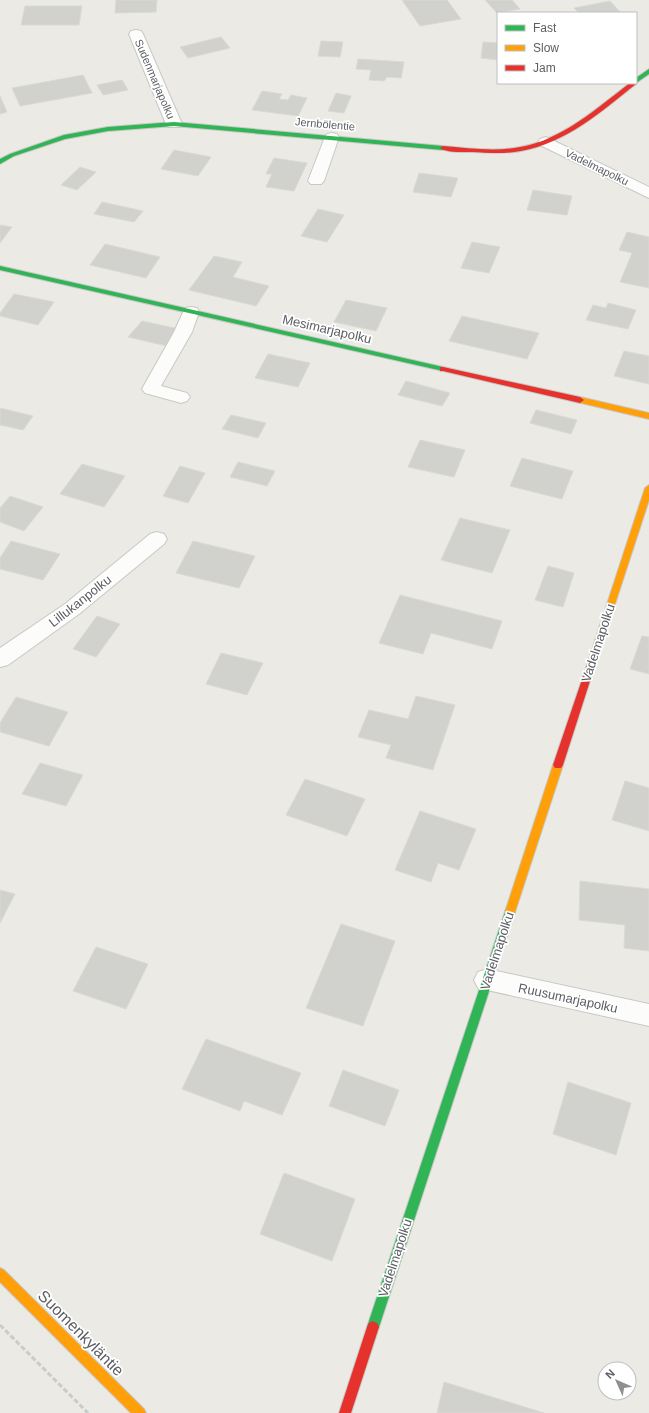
<svg xmlns="http://www.w3.org/2000/svg" width="649" height="1413" font-family="Arial,sans-serif">
  <rect width="100%" height="100%" fill="#ebeae5"/>
  <!-- building -->
  <g fill="#d1d1ce" stroke="#dad9d4">
    <polygon points="116,0 157,0 156,12 115,13"/>
    <polygon points="402,0 447,0 461,19 420,26"/>
    <polygon points="485,0 512,0 520,9 497,13"/>
    <polygon points="610,1 621,13 579,13 574,8"/>
    <polygon points="25,6 82,6 79,25 21,25"/>
    <polygon points="221,37 230,48 188,58 180,47"/>
    <polygon points="321,41 343,42 340,57 318,56"/>
    <polygon points="483,42 498,43 498,60 481,58"/>
    <polygon points="358,59 404,62 401,78 387,77 384,81 369,80 371,70 356,69"/>
    <polygon points="83,75 92,93 20,106 12,88"/>
    <polygon points="122,80 128,90 103,95 97,85"/>
    <polygon points="262,91 282,94 279,99 288,100 291,95 307,98 298,116 252,110"/>
    <polygon points="336,93 351,96 344,113 328,111"/>
    <polygon points="0,96 7,112 0,114"/>
    <polygon points="174,150 211,157 198,176 161,169"/>
    <polygon points="274,158 307,163 294,191 266,187 272,174 266,174"/>
    <polygon points="80,167 96,172 77,190 61,185"/>
    <polygon points="419,173 458,178 451,197 413,192"/>
    <polygon points="533,190 572,196 567,215 527,210"/>
    <polygon points="102,202 143,211 134,222 94,214"/>
    <polygon points="318,209 344,215 327,242 301,236"/>
    <polygon points="0,225 12,227 0,243"/>
    <polygon points="627,232 649,237 649,288 620,282 632,253 619,250"/>
    <polygon points="472,242 500,247 489,273 461,268"/>
    <polygon points="105,244 160,257 146,278 90,265"/>
    <polygon points="214,256 242,262 233,277 269,286 256,306 189,290"/>
    <polygon points="14,294 54,302 38,325 0,316 0,313"/>
    <polygon points="346,300 387,308 376,331 334,322"/>
    <polygon points="608,303 636,310 628,329 586,320 593,305 606,308"/>
    <polygon points="462,316 539,333 527,359 449,341"/>
    <polygon points="142,321 179,329 167,346 128,337"/>
    <polygon points="624,351 649,356 649,384 614,376"/>
    <polygon points="268,354 310,363 298,387 255,378"/>
    <polygon points="406,381 450,393 442,406 398,395"/>
    <polygon points="0,408 33,416 23,430 0,425"/>
    <polygon points="536,410 577,420 571,434 530,423"/>
    <polygon points="231,415 266,423 258,438 222,429"/>
    <polygon points="420,440 465,450 454,477 408,467"/>
    <polygon points="522,458 573,471 562,499 510,486"/>
    <polygon points="238,462 275,471 267,486 230,477"/>
    <polygon points="82,464 125,476 104,507 60,494"/>
    <polygon points="180,466 205,473 188,503 163,496"/>
    <polygon points="10,496 43,507 24,531 0,522 0,508"/>
    <polygon points="460,518 510,530 492,573 441,560"/>
    <polygon points="11,541 60,554 43,580 0,569 0,558"/>
    <polygon points="193,541 255,556 239,588 176,573"/>
    <polygon points="548,566 574,573 563,607 535,600"/>
    <polygon points="400,595 502,621 492,649 431,633 423,654 379,643"/>
    <polygon points="97,616 120,624 96,657 73,649"/>
    <polygon points="642,636 649,637 649,674 630,669"/>
    <polygon points="221,653 263,663 247,695 206,684"/>
    <polygon points="416,696 455,705 433,770 386,758 391,745 358,737 369,710 408,719"/>
    <polygon points="16,697 68,712 49,746 0,732 0,723"/>
    <polygon points="40,763 83,775 66,806 22,794"/>
    <polygon points="305,779 365,799 347,836 286,815"/>
    <polygon points="625,781 649,788 649,831 612,820"/>
    <polygon points="420,811 476,829 459,870 438,863 431,882 395,870"/>
    <polygon points="580,881 649,889 649,951 624,948 625,925 579,920"/>
    <polygon points="0,890 15,894 0,923"/>
    <polygon points="341,924 395,941 363,1026 306,1008"/>
    <polygon points="96,947 148,964 126,1009 73,991"/>
    <polygon points="206,1039 301,1073 282,1115 244,1101 240,1111 182,1089"/>
    <polygon points="343,1070 399,1090 385,1126 329,1106"/>
    <polygon points="568,1082 631,1103 616,1155 553,1134"/>
    <polygon points="284,1173 355,1199 332,1261 260,1234"/>
    <polygon points="444,1382 544,1413 437,1413"/>
  </g>
  <g fill="none" stroke-linecap="round" stroke-linejoin="round">
    <!-- lane casing -->
    <g stroke="#c8c8c7" stroke-width="2">
      <g id="lane">
        <polygon points="332,133 337,134 339,137 324,181 321,184 311,184 308,181 325,137 327,134"/>
        <polygon points="191,307 197,308 199,312 192,332 161,386 187,393 190,397 187,401 181,403 145,393 142,389 174,332 185,308"/>
      </g>
    </g>
    <!-- street casing -->
    <g stroke="#c8c8c7" stroke-width="2">
      <g id="street">
        <polygon points="136,30 141,31 143,34 182,124 180,127 168,127 166,124 129,34 131,31"/>
        <polygon points="546,137 649,187 649,198 540,145 538,142 540,139"/>
        <polygon points="157,532 164,534 167,539 164,544 79,614 8,665 0,667 0,648 65,604 150,534"/>
        <polygon points="487,969 649,1004 649,1026 478,988 474,980 478,972"/>
      </g>
    </g>
    <!-- fast casing -->
    <g stroke="#c7c7c5" stroke-width="2">
      <g id="fast">
        <polygon points="649,69 649,74 636,83 636,78"/>
        <polygon points="174,122 443,146 446,148 443,150 174,126 108,131 65,139 14,156 0,164 0,159 10,154 64,135 108,127"/>
        <polygon points="0,266 443,367 447,369 443,371 0,270"/>
        <polygon points="510,908 514,909 515,912 379,1327 377,1331 373,1333 369,1331 367,1327 505,912 506,909"/>
      </g>
    </g>
    <!-- slow casing -->
    <g stroke="#c7c7c5" stroke-width="2">
      <g id="slow">
        <polygon points="580,397 649,413 649,419 577,402 577,398"/>
        <polygon points="649,485 649,500 598,656 597,658 591,658 590,656 645,488"/>
        <polygon points="558,761 561,762 563,765 515,912 514,915 510,916 506,915 505,912 553,765 555,762"/>
        <polygon points="0,1268 4,1270 144,1409 146,1413 131,1413 0,1282"/>
      </g>
    </g>
    <!-- jam casing -->
    <g stroke="#c7c7c5" stroke-width="2">
      <g id="jam">
        <path d="M636 82V84C602 111 566 143 521 151 505 154 489 153 472 152 463 152 447 153 440 148L443 146C468 148 495 152 520 147 562 140 597 108 630 83H636Z"/>
        <polygon points="440,367 443,367 580,397 584,400 580,403 443,371 440,371"/>
        <polygon points="594,653 598,656 563,765 561,768 555,768 553,765 590,656"/>
        <polygon points="373,1321 377,1323 379,1327 351,1413 339,1413 367,1327 369,1323"/>
      </g>
    </g>
    <!-- path -->
    <polyline stroke="#c8ccca" stroke-width="3" stroke-dasharray="5 2.5" stroke-linecap="butt" points="0,1325 88,1413"/>
    <!-- lane -->
    <use href="#lane" fill="#fcfcfb" fill-rule="evenodd"/>
    <!-- street -->
    <use href="#street" fill="#fcfcfb" fill-rule="evenodd"/>
    <!-- fast -->
    <use href="#fast" fill="#30b455" fill-rule="evenodd"/>
    <!-- slow -->
    <use href="#slow" fill="#ff9f0a" fill-rule="evenodd"/>
    <!-- jam -->
    <use href="#jam" fill="#e5322d" fill-rule="evenodd"/>
  </g>
  <g text-anchor="middle" dominant-baseline="central" stroke-width="3.5" stroke-linejoin="round" paint-order="stroke">
    <!-- far-street labels -->
    <g font-size="11" fill="#5b5e63" stroke="#fff">
      <text transform="translate(155 79) rotate(67)">Sudenmarjapolku</text>
      <text transform="translate(325 124) rotate(5)">Jernbölentie</text>
      <text transform="translate(597 167) rotate(26)">Vadelmapolku</text>
    </g>
    <!-- street labels -->
    <g font-size="13" fill="#5b5e63" stroke="#fff">
      <text transform="translate(327 329) rotate(13)">Mesimarjapolku</text>
      <text transform="translate(80 601) rotate(-38)">Lillukanpolku</text>
      <text transform="translate(598 643) rotate(-72)">Vadelmapolku</text>
      <text transform="translate(497 951) rotate(-72)">Vadelmapolku</text>
      <text transform="translate(568 998) rotate(12)">Ruusumarjapolku</text>
      <text transform="translate(395 1258) rotate(-72)">Vadelmapolku</text>
    </g>
    <!-- near-street labels -->
    <g font-size="16" fill="#5b5e63" stroke="#fff">
      <text transform="translate(81 1333) rotate(45)">Suomenkyläntie</text>
    </g>
  </g>
  <!-- legend -->
  <rect x="497" y="12" width="140" height="72" fill="#ffffff" stroke="#bdbfc1"/>
  <rect x="505" y="25" width="20" height="6" fill="#30b455" stroke="#bdbfc1"/>
  <text x="533" y="32" font-size="12" fill="#5b5e63">Fast</text>
  <rect x="505" y="45" width="20" height="6" fill="#ff9f0a" stroke="#bdbfc1"/>
  <text x="533" y="52" font-size="12" fill="#5b5e63">Slow</text>
  <rect x="505" y="65" width="20" height="6" fill="#e5322d" stroke="#bdbfc1"/>
  <text x="533" y="72" font-size="12" fill="#5b5e63">Jam</text>
  <!-- north arrow -->
  <g transform="translate(617 1381) rotate(315)"><circle r="19" fill="#ffffff" stroke="#bdbfc1"/>
  <path d="M0-3L7 15L0 10L-7 15Z" fill="#8d8f90"/>
  <text y="-6" font-size="11" font-weight="bold" text-anchor="middle" fill="#5b5e63">N</text>
  </g>
</svg>
